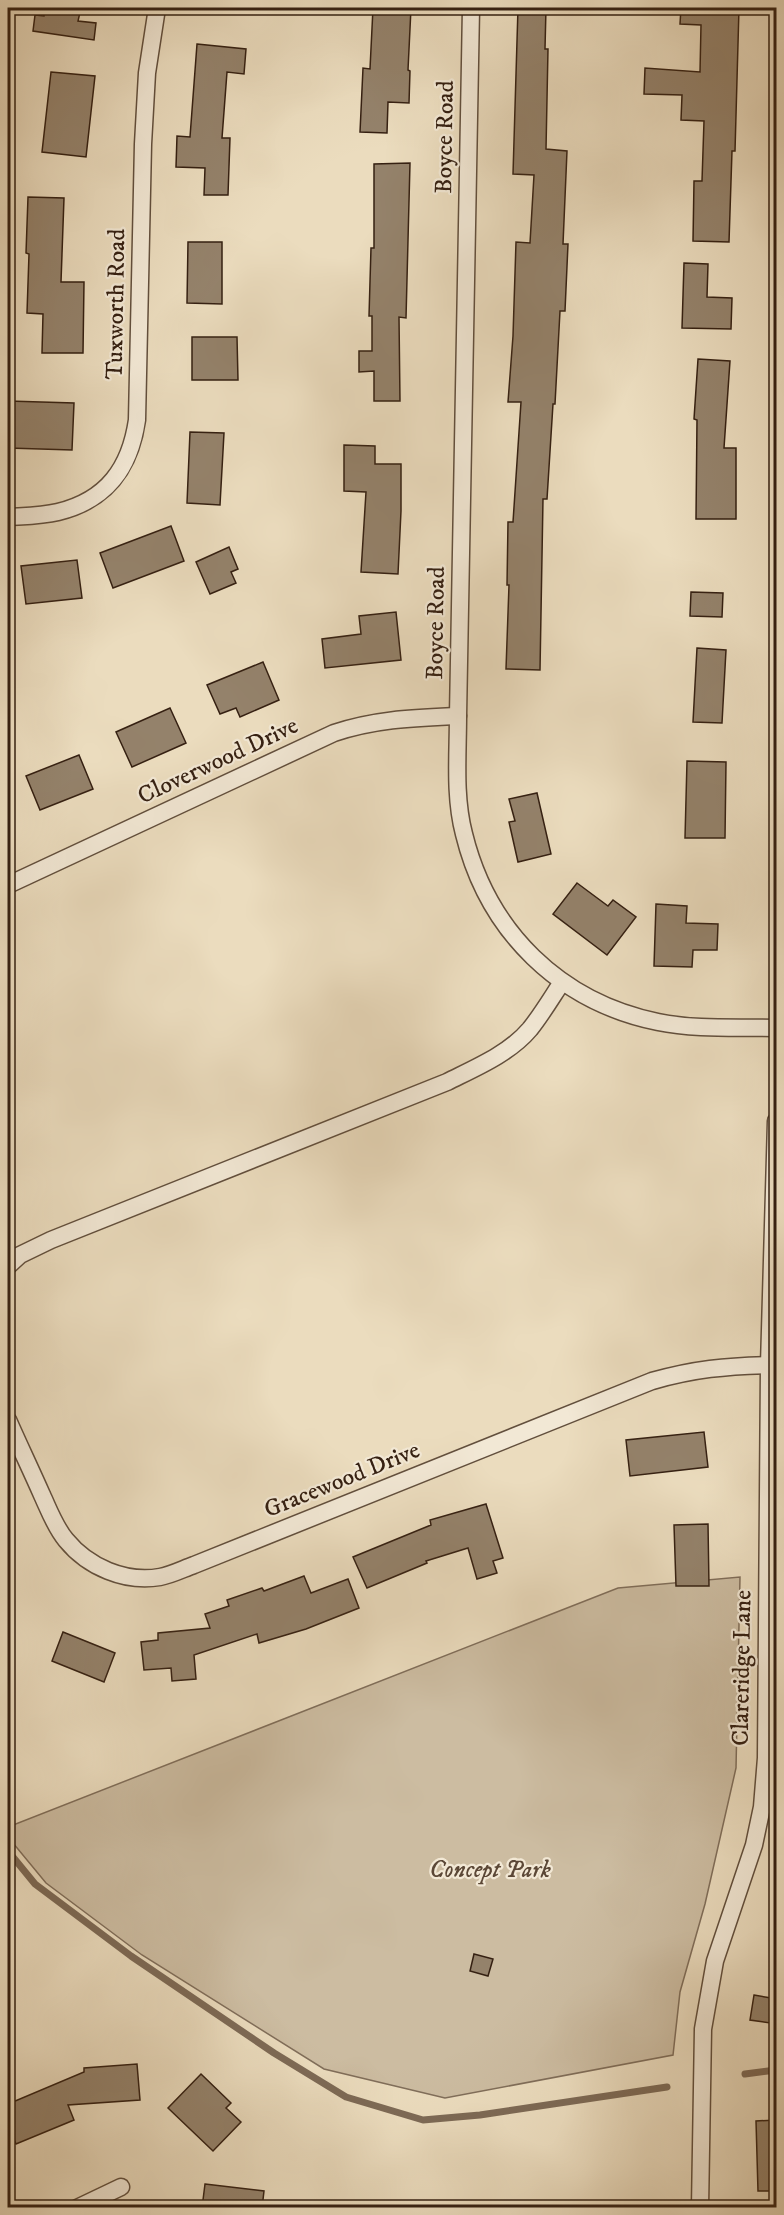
<svg xmlns="http://www.w3.org/2000/svg" width="784" height="2215" font-family="'IM FELL DW Pica',serif">
  <rect width="100%" height="100%" fill="#ebdcbe"/>
  <filter id="stains"><feTurbulence type="fractalNoise" baseFrequency=".00333" numOctaves="4"/><feColorMatrix values="0 0 0 0 .2 0 0 0 0 .09 0 0 0 0 .02 0 0 0 .5 -.17"/></filter>
  <radialGradient id="worn" r=".72"><stop offset=".6" stop-color="#630" stop-opacity="0"/><stop offset="1" stop-color="#630" stop-opacity=".3"/></radialGradient>
  <!-- green -->
  <polygon fill="#ccbca1" stroke="#806e5a" stroke-width="1.5" points="740,1577 736,1768 705,1904 680,1992 673,2055 445,2098 324,2069 142,1955 46,1883 8,1837 8,1827 618,1588"/>
  <g fill="none" stroke-linecap="round" stroke-linejoin="round">
    <!-- stream -->
    <g stroke="#7d6a56" stroke-width="7">
      <polyline points="8,1851 35,1884 131,1956 274,2053 346,2097 423,2120 480,2115 667,2087"/>
      <polyline points="745,2074 776,2070"/>
    </g>
  </g>
  <!-- building -->
  <g fill="#94826b" stroke="#352012" stroke-width="1.5">
    <polygon points="45,8 81,8 78,21 96,23 94,40 33,31 35,15 44,16"/>
    <polygon points="373,8 411,8 408,70 410,71 409,103 388,102 387,133 360,132 363,68 370,69"/>
    <polygon points="518,8 546,8 545,49 548,49 546,149 567,151 563,244 568,244 565,311 560,311 555,404 553,404 547,499 543,499 540,670 506,669 509,585 507,585 508,522 513,522 521,402 508,402 513,336 516,242 530,243 534,175 513,174"/>
    <polygon points="681,8 739,8 735,151 732,151 729,242 693,241 694,181 702,181 704,121 681,120 682,95 644,94 645,68 700,72 701,25 680,24"/>
    <polygon points="197,44 246,49 244,74 227,72 222,138 230,138 228,195 204,195 205,168 176,167 177,136 190,137"/>
    <polygon points="51,72 95,76 86,157 42,152"/>
    <polygon points="410,163 406,318 399,317 400,401 374,401 374,371 359,372 359,351 372,351 372,316 369,316 371,248 374,248 374,164"/>
    <polygon points="28,197 64,198 61,282 84,282 83,353 42,353 43,314 27,313 29,254 26,253"/>
    <polygon points="188,242 222,242 222,304 187,303"/>
    <polygon points="684,263 708,264 707,297 732,298 731,329 682,328"/>
    <polygon points="192,337 237,337 238,380 192,380"/>
    <polygon points="698,359 730,361 724,448 736,448 736,519 696,519 697,420 694,419"/>
    <polygon points="8,401 74,403 72,450 8,448"/>
    <polygon points="190,432 224,433 220,505 187,503"/>
    <polygon points="344,445 375,446 375,464 401,464 401,511 398,574 361,572 366,492 344,491"/>
    <polygon points="171,526 184,561 113,588 100,553"/>
    <polygon points="229,547 238,569 231,572 236,583 210,594 196,562"/>
    <polygon points="77,560 82,598 26,604 21,566"/>
    <polygon points="691,592 723,593 722,617 690,616"/>
    <polygon points="396,612 401,660 325,668 322,639 361,634 359,616"/>
    <polygon points="697,648 726,650 722,723 693,722"/>
    <polygon points="263,662 279,700 240,717 236,708 220,714 207,685"/>
    <polygon points="170,708 186,743 132,767 116,732"/>
    <polygon points="79,755 93,789 40,810 26,776"/>
    <polygon points="687,761 726,762 725,838 685,838"/>
    <polygon points="537,793 551,854 518,862 509,822 515,821 509,799"/>
    <polygon points="577,883 608,906 613,900 636,917 607,955 553,914"/>
    <polygon points="656,904 687,906 686,923 718,924 717,950 693,950 692,967 654,966"/>
    <polygon points="704,1432 708,1467 630,1476 626,1440"/>
    <polygon points="486,1504 503,1558 493,1561 497,1573 477,1579 468,1548 426,1561 427,1563 367,1588 353,1557 431,1525 430,1520"/>
    <polygon points="708,1524 709,1586 676,1586 674,1525"/>
    <polygon points="304,1576 311,1593 348,1579 359,1608 306,1629 259,1643 257,1634 194,1655 196,1679 172,1681 171,1668 144,1670 141,1642 158,1640 158,1633 210,1628 205,1614 229,1606 227,1600 262,1588 264,1591"/>
    <polygon points="63,1632 115,1653 104,1682 52,1661"/>
    <polygon points="474,1954 493,1959 488,1976 470,1971"/>
    <polygon points="754,1995 777,1999 777,2024 750,2020"/>
    <polygon points="137,2064 140,2100 68,2105 74,2120 16,2144 8,2124 8,2104 84,2072 84,2068"/>
    <polygon points="201,2074 231,2103 226,2108 241,2122 213,2151 168,2108"/>
    <polygon points="777,2120 777,2191 758,2191 756,2121"/>
    <polygon points="205,2184 264,2191 262,2208 202,2208"/>
  </g>
  <g fill="none" stroke-linecap="round" stroke-linejoin="round">
    <!-- minor casing -->
    <g stroke="#624f3d" stroke-width="19">
      <g id="minor">
        <path d="M471 8 458 716C458 755 454 796 464 834 488 932 560 1002 658 1022 696 1030 738 1027 776 1028"/>
        <path d="M8 517C24 516 42 516 58 512 107 500 130 468 137 420L143 144 147 73 157 8"/>
        <path d="M8 885 334 733C376 719 414 718 458 716"/>
        <path d="M8 1266 20 1255 51 1240 447 1082C475 1068 509 1054 530 1029 542 1014 552 997 562 982"/>
        <path d="M8 1420C19 1445 31 1470 42 1495 49 1510 55 1527 66 1540 88 1567 125 1583 160 1577 171 1575 183 1569 194 1565L652 1381C694 1369 726 1366 769 1365"/>
        <polyline points="77,2208 121,2187"/>
        <polyline points="700,2208 703,2029 715,1961 754,1845 762,1807 766,1758 769,1365 776,1121"/>
      </g>
    </g>
    <!-- minor -->
    <use href="#minor" stroke="#f2e8d5" stroke-width="16"/>
  </g>
  <g text-anchor="middle" dominant-baseline="central" stroke-width="4.5" stroke-linejoin="round" paint-order="stroke">
    <!-- street labels -->
    <g font-size="24" fill="#352012" stroke="#f2e8d5">
      <text transform="translate(445 137) rotate(-89)">Boyce Road</text>
      <text transform="translate(116 304) rotate(-89)">Tuxworth Road</text>
      <text transform="translate(436 623) rotate(-89)">Boyce Road</text>
      <text transform="translate(218 761) rotate(-25)">Cloverwood Drive</text>
      <text transform="translate(342 1480) rotate(-22)">Gracewood Drive</text>
      <text transform="translate(742 1668) rotate(-89)">Clareridge Lane</text>
    </g>
    <!-- park labels -->
    <g font-size="24" font-style="italic" fill="#5b4736" stroke="#f2e8d5">
      <text x="490" y="1870">Concept Park</text>
    </g>
  </g>
  <!-- margin -->
  <rect width="784" height="2215" fill="none" stroke="#ebdcbe" stroke-width="30"/>
  <rect x="9" y="9" width="766" height="2197" fill="none" stroke="#352012" stroke-width="3"/>
  <rect x="15" y="15" width="754" height="2185" fill="none" stroke="#352012" stroke-width="1.5"/>
  <rect width="100%" height="100%" filter="url(#stains)"/>
  <rect width="100%" height="100%" fill="url(#worn)"/>
</svg>
